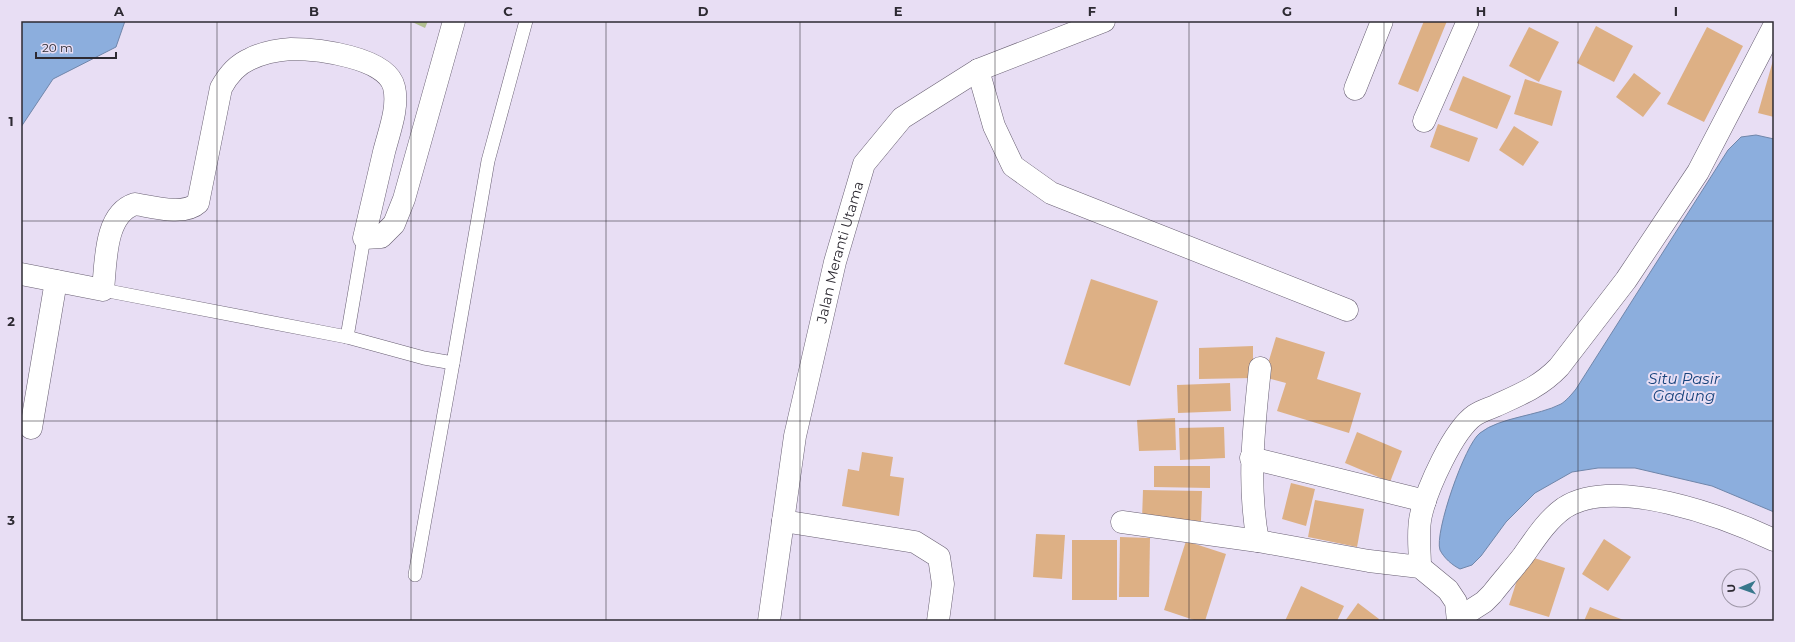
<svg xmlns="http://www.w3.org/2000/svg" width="1795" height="642" font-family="Montserrat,sans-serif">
  <rect width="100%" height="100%" fill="#e8def4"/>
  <!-- green -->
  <polygon fill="#b3c092" points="410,21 428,21 425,28"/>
  <!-- water -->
  <g fill="#8caedd" stroke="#7086aa">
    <polygon points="21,21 125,21 116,47 53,79 21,127"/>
    <path d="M1756 135 1774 139V512L1712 486 1635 468H1598L1572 472 1535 493 1506 522 1481 556 1472 565 1460 569C1452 565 1444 558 1440 550 1434 533 1465 444 1480 433 1500 417 1538 416 1561 404 1566 401 1572 394 1576 389L1728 150 1741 137Z"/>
  </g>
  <!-- building -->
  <g fill="#ddb085">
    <polygon points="1424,21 1447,21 1418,92 1398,84"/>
    <polygon points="1596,26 1633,46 1614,82 1577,63"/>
    <polygon points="1529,27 1559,42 1539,82 1509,66"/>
    <polygon points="1707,27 1743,46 1704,122 1667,104"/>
    <polygon points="1774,57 1774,117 1758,113"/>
    <polygon points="1634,73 1661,93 1643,117 1616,97"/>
    <polygon points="1463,76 1511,96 1497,129 1449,110"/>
    <polygon points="1525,79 1562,91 1552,126 1514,114"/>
    <polygon points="1438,124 1478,138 1469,162 1430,147"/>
    <polygon points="1514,126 1539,142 1523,166 1499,150"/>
    <polygon points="1091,279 1158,301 1130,386 1064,364"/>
    <polygon points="1276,337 1325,352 1317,379 1361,393 1349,433 1277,411 1286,383 1264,377"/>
    <polygon points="1253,346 1253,378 1199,379 1199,348"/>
    <polygon points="1230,383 1231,411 1178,413 1177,385"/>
    <polygon points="1175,418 1176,450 1139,451 1137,420"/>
    <polygon points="1224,427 1225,458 1180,460 1179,428"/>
    <polygon points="1357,432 1402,451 1390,482 1345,463"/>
    <polygon points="862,452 893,457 890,476 904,478 899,516 842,506 848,469 859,471"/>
    <polygon points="1154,466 1210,466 1210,488 1154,487"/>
    <polygon points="1291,483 1315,489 1306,526 1282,519"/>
    <polygon points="1143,490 1202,491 1201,521 1142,520"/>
    <polygon points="1315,500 1364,509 1357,547 1308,537"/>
    <polygon points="1036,534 1065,535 1062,579 1033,577"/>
    <polygon points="1120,537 1150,538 1149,597 1119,597"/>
    <polygon points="1604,539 1631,557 1608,591 1582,574"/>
    <rect x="1072" y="540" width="45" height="60"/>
    <polygon points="1186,541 1226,554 1205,621 1197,621 1164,610"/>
    <polygon points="1525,555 1565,568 1549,617 1509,605"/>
    <polygon points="1301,586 1344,606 1337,621 1285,621"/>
    <polygon points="1358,603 1379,619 1378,621 1345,621"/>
    <polygon points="1590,607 1626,621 1584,621"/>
  </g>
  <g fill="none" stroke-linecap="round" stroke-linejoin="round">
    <!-- lane casing -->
    <g stroke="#696073" stroke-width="14">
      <g id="lane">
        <polyline points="103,290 347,337 424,358 453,363 488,161 526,21"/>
        <polyline points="347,337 364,238"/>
        <polyline points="415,575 453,363"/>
      </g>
    </g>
    <!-- street casing -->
    <g stroke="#696073" stroke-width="23">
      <g id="street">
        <polyline points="978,70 994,126 1013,166 1051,193 1347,310"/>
        <polyline points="1355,89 1382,21"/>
        <polyline points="1424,121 1468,21"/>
        <path d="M21 274 103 290C106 263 104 214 135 204 153 207 184 216 198 203L221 88C228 75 236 65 250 59 262 53 278 50 291 49 317 49 387 57 394 87 399 107 389 132 384 152 377 181 371 209 364 238L381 237 394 224 404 199 454 21"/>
        <polyline points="31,428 56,281"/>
        <polyline points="1251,458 1425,501"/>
        <polyline points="783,521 915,542 939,557 943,584 938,621"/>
        <polyline points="1122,522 1258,541 1369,561 1420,567 1448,590 1456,602 1458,621"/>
        <path d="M1258 541C1247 483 1254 426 1260 368"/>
        <path d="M1420 567C1420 550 1417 531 1421 515 1427 489 1453 430 1475 415 1481 411 1488 409 1495 406 1519 395 1540 387 1559 367L1626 280 1698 172 1774 26"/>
        <path d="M1459 618 1484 602 1492 594C1502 581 1513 569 1523 556 1535 539 1547 520 1564 508 1614 475 1725 517 1774 540"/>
        <path id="s1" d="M769 621 795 436 835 262 864 164 902 118 978 70 1104 21"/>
      </g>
    </g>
    <!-- lane -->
    <use href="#lane" stroke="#fff" stroke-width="13"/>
    <!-- street -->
    <use href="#street" stroke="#fff" stroke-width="22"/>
  </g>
  <!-- grid -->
  <path fill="none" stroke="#2d2a32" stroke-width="1" stroke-opacity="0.55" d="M217 21V621M411 21V621M606 21V621M800 21V621M995 21V621M1189 21V621M1384 21V621M1578 21V621M21 221H1774M21 421H1774"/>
  <g text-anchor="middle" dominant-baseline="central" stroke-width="4" stroke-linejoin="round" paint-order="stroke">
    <!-- street labels -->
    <g font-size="14" fill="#2d2a32" stroke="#e8def4">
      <text stroke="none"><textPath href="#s1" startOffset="376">Jalan Meranti Utama</textPath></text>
    </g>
    <!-- water labels -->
    <g font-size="15" font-style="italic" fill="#17437c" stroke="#e8def4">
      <text x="1684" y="378">Situ Pasir<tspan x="1684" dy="17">Gadung</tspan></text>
    </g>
  </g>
  <!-- border -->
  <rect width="1795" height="642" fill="none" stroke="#e8def4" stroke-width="44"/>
  <!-- north arrow -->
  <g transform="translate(1741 588) rotate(268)"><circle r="19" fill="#e8def4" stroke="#9d96a6"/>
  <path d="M0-3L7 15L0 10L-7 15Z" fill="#38778c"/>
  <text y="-6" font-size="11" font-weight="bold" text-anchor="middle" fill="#2d2a32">U</text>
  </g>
  <!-- scale -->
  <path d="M36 52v6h80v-6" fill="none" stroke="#2d2a32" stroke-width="2"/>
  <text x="42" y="52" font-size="12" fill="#2d2a32" stroke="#e8def4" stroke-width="3" paint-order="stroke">20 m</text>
  <rect x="22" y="22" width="1751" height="598" fill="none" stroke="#2d2a32" stroke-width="1.5"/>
  <g font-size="13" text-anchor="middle" font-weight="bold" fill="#2d2a32">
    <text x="119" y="16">A</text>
    <text x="314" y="16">B</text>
    <text x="508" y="16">C</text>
    <text x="703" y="16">D</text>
    <text x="898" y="16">E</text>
    <text x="1092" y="16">F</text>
    <text x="1287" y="16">G</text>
    <text x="1481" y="16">H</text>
    <text x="1676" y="16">I</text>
    <text x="11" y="126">1</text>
    <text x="11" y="326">2</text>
    <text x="11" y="525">3</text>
  </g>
</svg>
